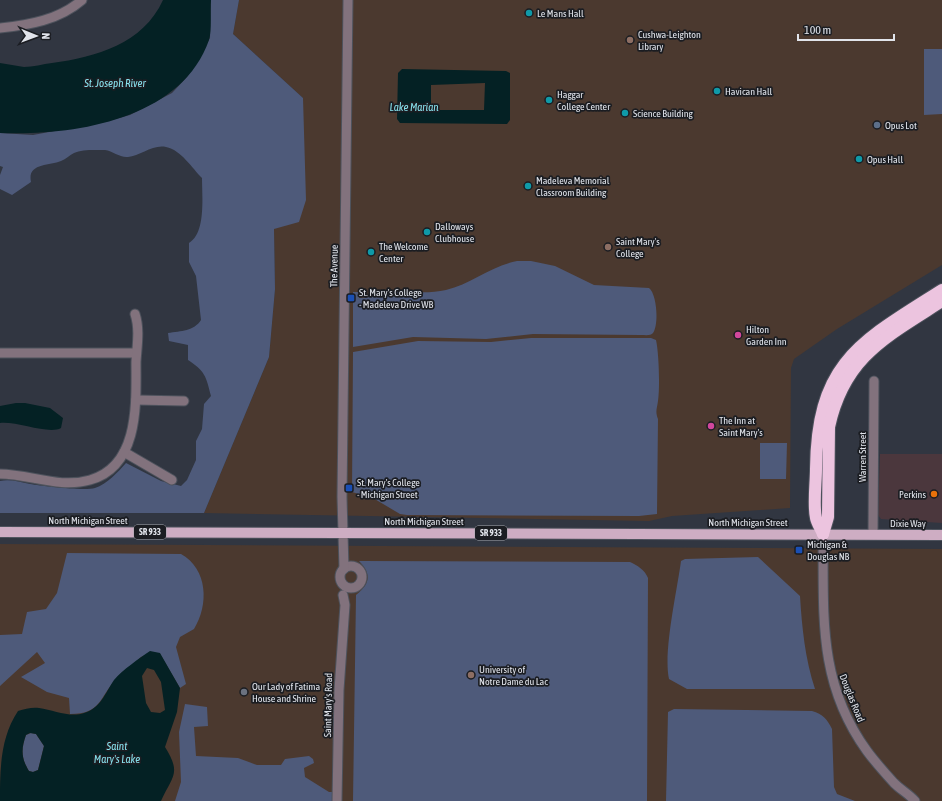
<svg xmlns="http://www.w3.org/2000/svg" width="942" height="801" font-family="'Asap Condensed',sans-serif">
  <rect width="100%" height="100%" fill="#313641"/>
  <!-- commercial -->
  <polygon fill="#4b373d" points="880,454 942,454 942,523 881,519 878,515"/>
  <!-- education -->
  <g fill="#4b392f">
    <polygon points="239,0 942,0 942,265 837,329 794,359 791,368 790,508 672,516 649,521 204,513 269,357 275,289 274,229 303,98 233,34"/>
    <polygon points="0,544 942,549 942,801 0,801"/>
  </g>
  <!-- green -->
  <g fill="#4e5a7a">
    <path d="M211 0H239L233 34 303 98 306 200 299 222 274 229 275 289 269 357 204 513H0V481C11 479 19 482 30 484 42 486 84 491 95 488 107 484 118 472 126 463L161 481 181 486 187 480 196 460V441L202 429 204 404 211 396C206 376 205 371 188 360V345L169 341 168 333C181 331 194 331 201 320L196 276 189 262V243C206 233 202 197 202 178 192 168 181 150 166 147 153 144 140 156 128 157 120 158 113 151 105 150 96 150 82 149 74 153 70 155 66 159 61 161 49 166 27 163 31 182L12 195 0 189V175L3 167 0 166V133L33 135 108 121 130 115 172 93 187 77 210 38Z"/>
    <polygon points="924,49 942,49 942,114 924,115"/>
    <path d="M517 261H531L555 266 594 285 649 288C657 294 659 325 653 333 651 336 645 335 641 335L533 334 486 339 413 337 353 347V292H358L359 298C370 299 372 292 381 292 402 290 425 295 446 290 471 284 491 266 517 261Z"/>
    <path d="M531 338H651L656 340C659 353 660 388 658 401 657 409 655 411 658 419L657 514 639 516 407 515 400 514 373 498 352 492 353 352 418 341 491 342Z"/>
    <polygon points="760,443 787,443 786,479 760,479"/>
    <path d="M67 553 181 554C208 569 209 605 194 629L180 637 176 647 186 684 180 688 160 654C154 654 146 654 141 657 139 658 137 662 135 663 127 669 121 672 116 679 99 698 101 714 70 714L69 698 47 692 21 677 45 663 37 652 0 686V635L22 634 27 612 46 609 57 593Z"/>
    <path d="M758 557 800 596C802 628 805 658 815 689H687L669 679C663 652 677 591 681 561L685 559Z"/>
    <path d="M359 561 630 562C637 565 645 570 648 578L647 801H353L356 595C370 584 372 574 359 561Z"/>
    <polygon points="185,704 207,707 208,726 194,727 196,756 238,758 257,765 281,765 285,759 309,756 313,759 314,763 304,768 305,777 329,792 334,792 334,801 175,801 181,782 179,732"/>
    <path d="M674 709 812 711C823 714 827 719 832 729L834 787 837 794 855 801H666L668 712Z"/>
    <path d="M31 733 36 734 44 746 38 770 33 772 29 771C21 758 21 749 26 735Z"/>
  </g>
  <!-- water -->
  <g fill="#042124" fill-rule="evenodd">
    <path d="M163 0H211C210 11 212 30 209 40 181 120 73 136 0 133V63C8 64 16 66 24 67 33 67 43 64 52 63 96 57 143 44 163 0Z"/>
    <path d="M402 69 506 71 510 73V120L507 124 400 123 397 119 398 73ZM485 83 484 110H432L431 109V85Z"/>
    <path d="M16 403H25L50 408 63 418 61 428C49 435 17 421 0 423V406Z"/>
    <path d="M150 651 160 653 180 688 177 712 165 747C182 774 172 776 161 801H0C0 770 0 738 18 711 25 709 32 707 39 708 54 710 70 718 84 713 101 708 105 693 114 680 122 670 140 658 150 651ZM147 668 154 670 161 682 165 710 160 713 151 712 146 703 142 676ZM30 733 36 734 44 746 38 770 33 772 29 771C21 758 21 749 26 735Z"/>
  </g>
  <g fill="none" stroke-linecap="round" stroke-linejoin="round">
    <!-- minor casing -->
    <g stroke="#4d525c" stroke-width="11">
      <g id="minor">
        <path d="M0 28C29 25 59 20 82 0"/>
        <polyline points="0,353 136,353"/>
        <polyline points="136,400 184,401"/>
        <polyline points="124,452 172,480"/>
        <path d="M0 474C30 474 59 489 90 480 140 466 136 402 136 362 137 346 140 329 135 314"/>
        <path d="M823 534C824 614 817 682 867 751 875 762 885 773 894 783 901 790 909 794 915 801"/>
        <polyline points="873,534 874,381"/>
        <circle cx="351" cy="577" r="11"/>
        <polyline points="344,569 342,497 348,0"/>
        <polyline points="337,801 339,690 345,605 343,595"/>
      </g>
    </g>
    <!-- major casing -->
    <g stroke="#4d525c" stroke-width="12">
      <polyline id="major" points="0,532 942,535"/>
    </g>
    <!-- highway casing -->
    <g stroke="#4d525c" stroke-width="14">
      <g id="highway">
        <path d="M823 534C821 529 817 523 816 518 813 505 816 483 816 469 817 362 860 342 942 290"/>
        <path d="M823 534 828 517 829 427C844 357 886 337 942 301"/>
      </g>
    </g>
    <!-- minor -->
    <use href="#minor" stroke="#82727d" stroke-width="9"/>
    <!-- major -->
    <use href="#major" stroke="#ceadc3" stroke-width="10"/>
    <!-- highway -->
    <use href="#highway" stroke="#ecc4df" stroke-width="12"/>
  </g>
  <!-- markers -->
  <g fill="#0f9aa8" stroke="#1b1d22" stroke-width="1.5">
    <circle cx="529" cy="13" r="4"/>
    <circle cx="717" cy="91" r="4"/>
    <circle cx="549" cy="100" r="4"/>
    <circle cx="625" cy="113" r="4"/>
    <circle cx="859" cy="159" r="4"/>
    <circle cx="528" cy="186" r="4"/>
    <circle cx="427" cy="232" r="4"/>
    <circle cx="371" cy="252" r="4"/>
  </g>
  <g fill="#8d6e63" stroke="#1b1d22" stroke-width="1.5">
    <circle cx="630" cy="40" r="4"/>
    <circle cx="608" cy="247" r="4"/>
    <circle cx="471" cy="675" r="4"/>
  </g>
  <circle fill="#5c6f8a" stroke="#1b1d22" stroke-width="1.5" cx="877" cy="125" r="4"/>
  <g fill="#1a4fb4" stroke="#1b1d22" stroke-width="1.5">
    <rect x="347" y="294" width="8" height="8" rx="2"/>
    <rect x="345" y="484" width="8" height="8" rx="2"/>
    <rect x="795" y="546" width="8" height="8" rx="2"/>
  </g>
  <g fill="#d1479c" stroke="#1b1d22" stroke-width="1.5">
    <circle cx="738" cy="335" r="4"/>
    <circle cx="711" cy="426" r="4"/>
  </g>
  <circle fill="#e8710a" stroke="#1b1d22" stroke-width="1.5" cx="934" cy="494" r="4"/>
  <circle fill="#6b7280" stroke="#1b1d22" stroke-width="1.5" cx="244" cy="692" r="4"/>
  <g text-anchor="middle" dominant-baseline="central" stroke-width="3.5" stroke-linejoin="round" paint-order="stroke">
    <!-- shield labels -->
    <g fill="#1b1d22" stroke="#a6a8af" stroke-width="1">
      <rect x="134" y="525" width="32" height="14" rx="3"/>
      <rect x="475" y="526" width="32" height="14" rx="3"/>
    </g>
    <g font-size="9" font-weight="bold" fill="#e1e4eb">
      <text x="150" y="532">SR 933</text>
      <text x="491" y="533">SR 933</text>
    </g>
    <!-- poi labels -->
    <g font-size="10" fill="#e1e4eb" stroke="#1b1d22" text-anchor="start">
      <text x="537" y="13">Le Mans Hall</text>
      <text x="638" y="34">Cushwa-Leighton<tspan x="638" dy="12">Library</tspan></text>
      <text x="725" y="91">Havican Hall</text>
      <text x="557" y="94">Haggar<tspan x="557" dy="12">College Center</tspan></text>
      <text x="633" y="113">Science Building</text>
      <text x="885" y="125">Opus Lot</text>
      <text x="867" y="159">Opus Hall</text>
      <text x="536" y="180">Madeleva Memorial<tspan x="536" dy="12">Classroom Building</tspan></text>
      <text x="435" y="226">Dalloways<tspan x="435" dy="12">Clubhouse</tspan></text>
      <text x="616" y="241">Saint Mary's<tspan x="616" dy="12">College</tspan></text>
      <text x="379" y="246">The Welcome<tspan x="379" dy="12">Center</tspan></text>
      <text x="359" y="292">St. Mary's College<tspan x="359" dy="12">- Madeleva Drive WB</tspan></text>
      <text x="746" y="329">Hilton<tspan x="746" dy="12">Garden Inn</tspan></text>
      <text x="719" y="420">The Inn at<tspan x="719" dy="12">Saint Mary's</tspan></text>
      <text x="357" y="482">St. Mary's College<tspan x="357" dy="12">- Michigan Street</tspan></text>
      <text x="926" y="494" text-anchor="end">Perkins</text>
      <text x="807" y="544">Michigan &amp;<tspan x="807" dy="12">Douglas NB</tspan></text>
      <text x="479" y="669">University of<tspan x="479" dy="12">Notre Dame du Lac</tspan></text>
      <text x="252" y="686">Our Lady of Fatima<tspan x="252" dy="12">House and Shrine</tspan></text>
    </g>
    <!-- street labels -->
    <g font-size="10" fill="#e1e4eb" stroke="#1b1d22">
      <text transform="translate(334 266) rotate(-89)">The Avenue</text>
      <text transform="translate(862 457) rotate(-90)">Warren Street</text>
      <text x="88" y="520">North Michigan Street</text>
      <text x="424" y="521">North Michigan Street</text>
      <text x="748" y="522">North Michigan Street</text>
      <text x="908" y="523">Dixie Way</text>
      <text transform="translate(852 698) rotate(68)">Douglas Road</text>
      <text transform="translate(328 705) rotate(-89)">Saint Mary's Road</text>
    </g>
    <!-- water labels -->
    <g font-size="11" font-style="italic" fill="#89e3ef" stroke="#1b1d22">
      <text x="115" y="83">St. Joseph River</text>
      <text x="414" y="107">Lake Marian</text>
      <text x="117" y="746">Saint<tspan x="117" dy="13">Mary's Lake</tspan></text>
    </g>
  </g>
  <!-- north arrow -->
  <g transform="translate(36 36) rotate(91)" stroke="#1b1d22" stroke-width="3" paint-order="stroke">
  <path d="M0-3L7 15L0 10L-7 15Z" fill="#e1e4eb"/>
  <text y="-6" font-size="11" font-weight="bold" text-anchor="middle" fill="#e1e4eb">N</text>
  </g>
  <!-- scale -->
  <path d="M798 34v6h96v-6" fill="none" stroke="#e1e4eb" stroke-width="2"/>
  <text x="804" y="34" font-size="12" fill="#e1e4eb" stroke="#1b1d22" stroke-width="3" paint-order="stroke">100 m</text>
</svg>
